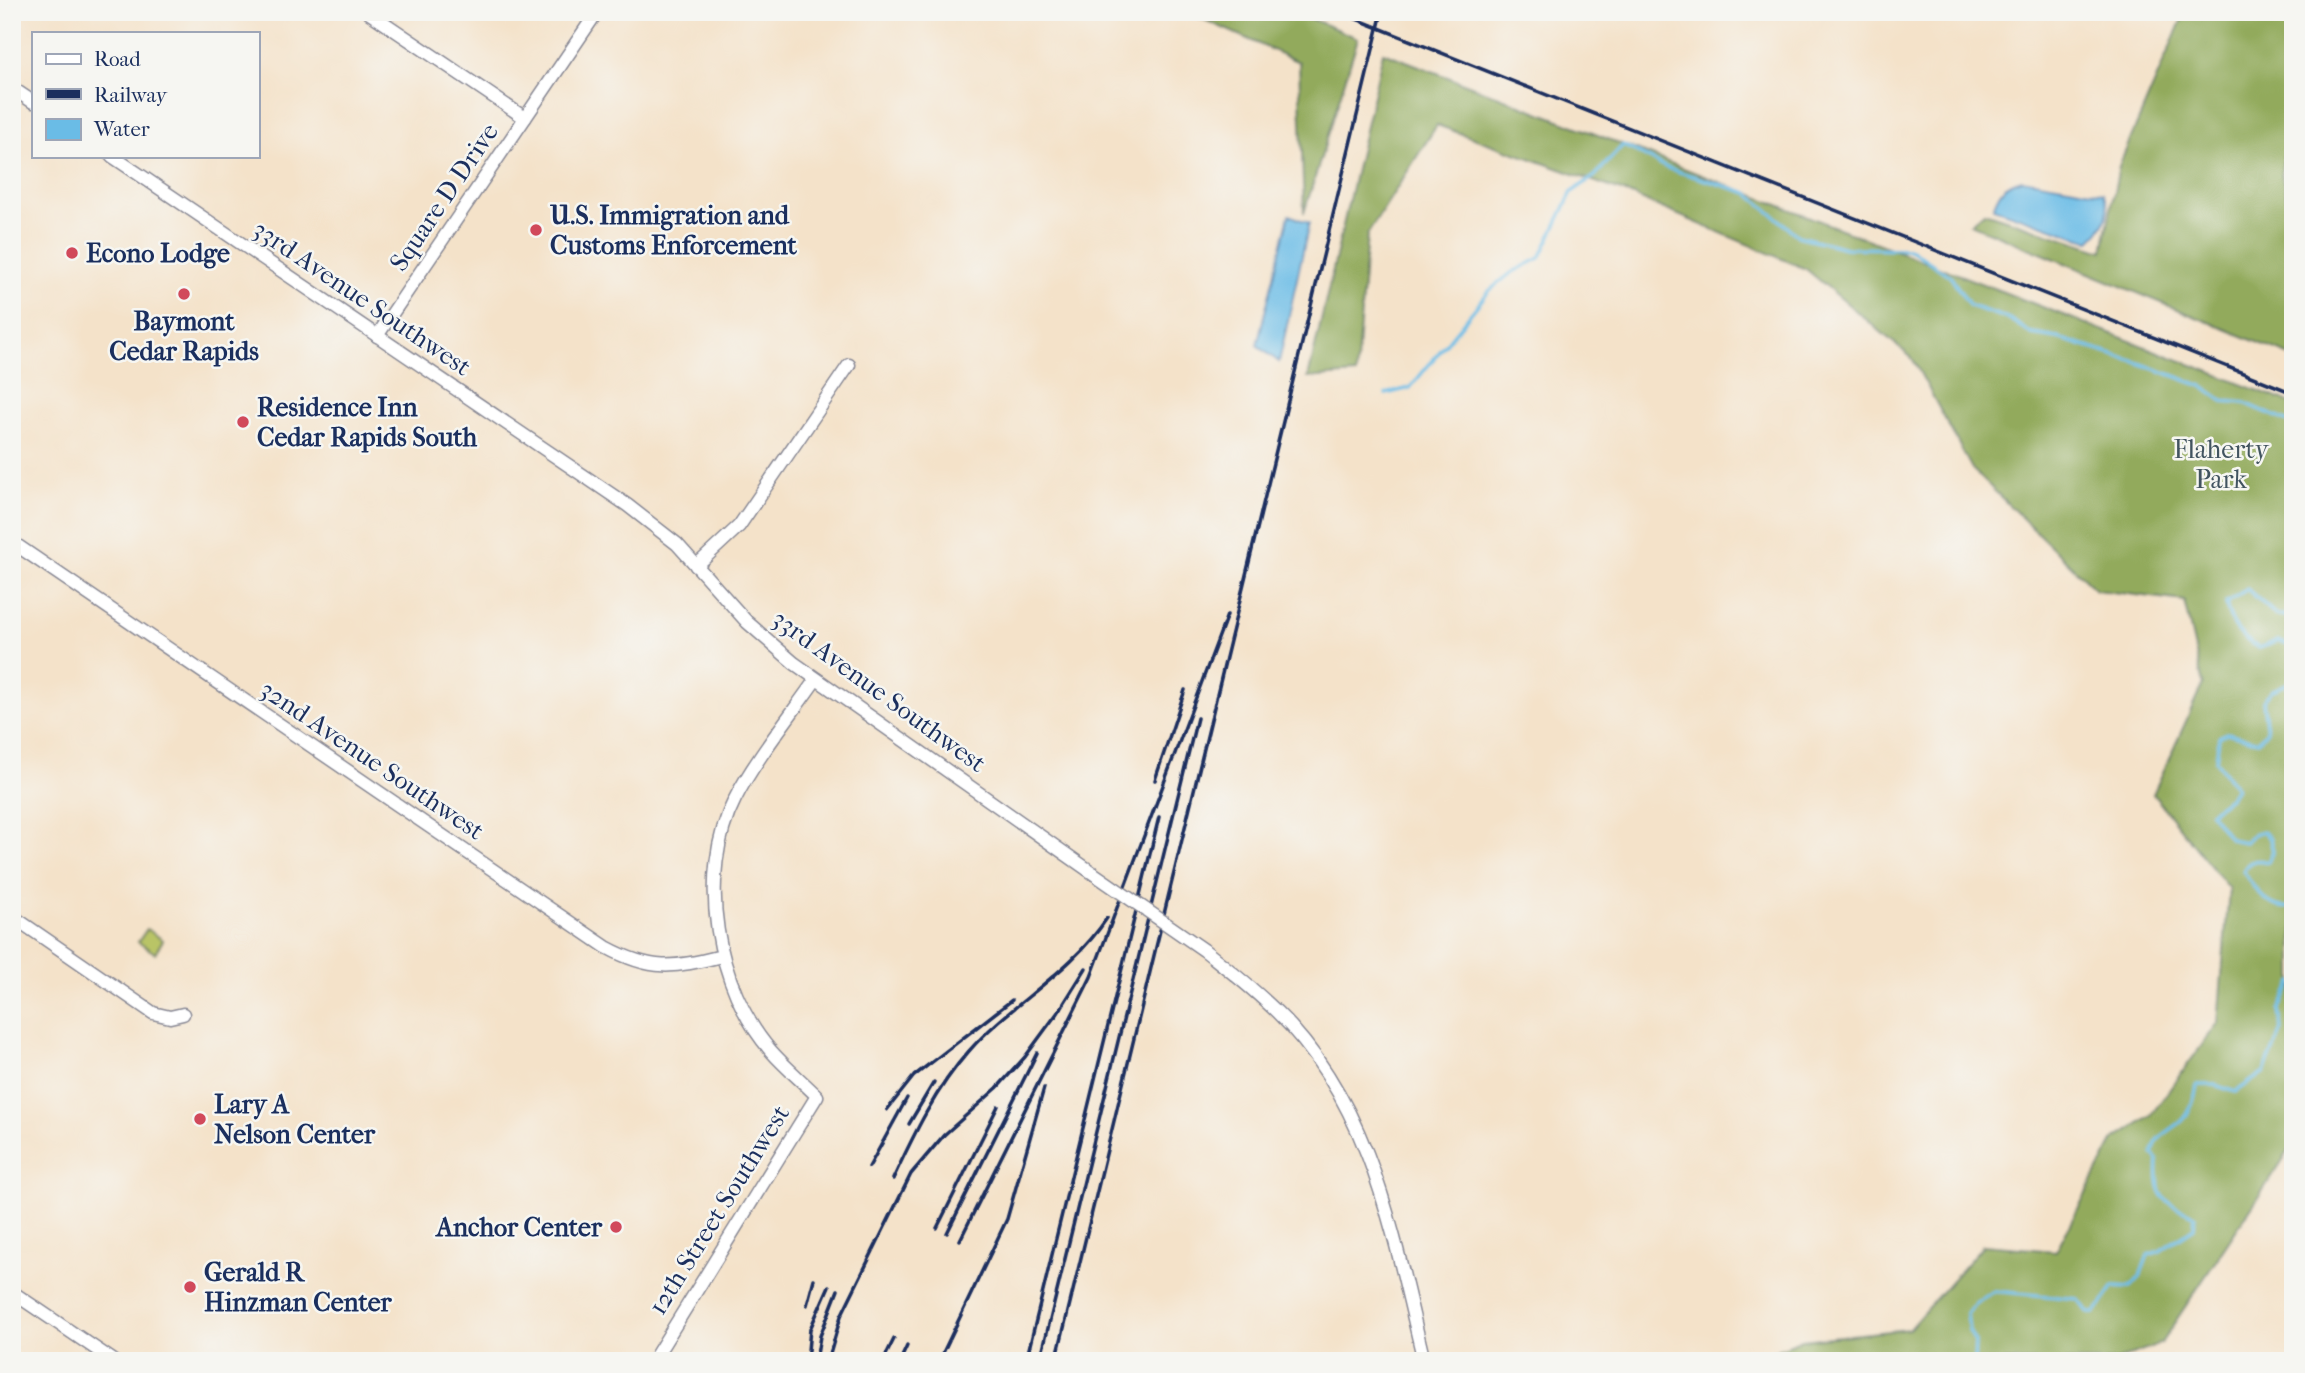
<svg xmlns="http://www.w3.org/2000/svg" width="2305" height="1373" font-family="'IM FELL French Canon',serif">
  <rect width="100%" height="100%" fill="#f6f6f2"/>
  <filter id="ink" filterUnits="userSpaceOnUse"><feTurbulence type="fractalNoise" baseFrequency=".0143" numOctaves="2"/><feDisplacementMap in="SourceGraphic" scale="14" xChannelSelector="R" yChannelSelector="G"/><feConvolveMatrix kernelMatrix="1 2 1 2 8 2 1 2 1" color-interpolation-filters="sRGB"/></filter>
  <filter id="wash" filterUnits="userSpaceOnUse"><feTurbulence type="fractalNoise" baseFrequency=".00686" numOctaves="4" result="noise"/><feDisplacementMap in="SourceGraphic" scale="28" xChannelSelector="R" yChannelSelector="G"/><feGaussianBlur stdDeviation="1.57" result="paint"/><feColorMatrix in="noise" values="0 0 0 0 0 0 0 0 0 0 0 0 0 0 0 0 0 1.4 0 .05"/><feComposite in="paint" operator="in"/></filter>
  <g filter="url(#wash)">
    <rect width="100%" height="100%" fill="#f4e2c9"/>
    <!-- green -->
    <polygon fill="#b9c466" stroke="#6a7a62" stroke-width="2" points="147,929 163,940 155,953 138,942"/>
    <!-- forest -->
    <g fill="#92aa5b" stroke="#566c5c" stroke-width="2">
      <polygon points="1187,12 1295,12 1358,38 1304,213 1299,62"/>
      <polygon points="2185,12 2293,12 2293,105 2281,172 2293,224 2293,357 1970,224 1984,212 2103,251 2119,166"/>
      <polygon points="1383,52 2293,404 2293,1145 2161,1343 2115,1361 1751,1361 1802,1340 1909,1329 1983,1245 2056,1251 2114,1140 2151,1115 2218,1023 2229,889 2153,794 2203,684 2184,601 2096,590 1972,469 1912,358 1806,269 1624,192 1437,125 1367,235 1356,374 1308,378"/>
    </g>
    <!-- water -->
    <g fill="#6abce6" stroke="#4276a2" stroke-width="2">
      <path d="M2022 179 2103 193C2113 211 2105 228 2090 241L1993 208C1999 191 2004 184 2022 179Z"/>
      <polygon points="1289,215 1309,223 1279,362 1257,345"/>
    </g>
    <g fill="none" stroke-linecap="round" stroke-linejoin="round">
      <!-- stream -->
      <g stroke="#6abce6" stroke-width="3.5">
        <polyline points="1386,394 1410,388 1489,291 1511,273 1540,258 1572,192 1595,176 1623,145 1667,168 1748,193 1798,236 1846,248 1910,249 1950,276 1970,306 2009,319 2032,334 2058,338 2136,362 2202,386 2223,401 2245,403 2293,424"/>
        <path d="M2293 616 2276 615 2247 589 2226 603C2230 625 2240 637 2259 648L2278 641 2293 647"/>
        <path d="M2293 681 2271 691 2263 701 2267 731 2258 741 2227 733 2219 737 2216 761 2236 788 2230 797 2210 812 2230 839 2245 842 2253 834 2263 831 2270 839 2273 851 2268 862C2255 859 2249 860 2243 871 2253 887 2270 914 2293 906"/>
        <path d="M1974 1361 1975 1342 1969 1331 1967 1314 1976 1302 1994 1291 2078 1299 2089 1313H2095L2114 1286 2130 1287 2140 1276 2148 1255 2160 1251 2194 1228 2195 1215C2163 1204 2155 1194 2158 1161L2153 1154C2155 1135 2170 1132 2182 1121 2191 1112 2195 1097 2197 1085H2215L2236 1092 2264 1072 2282 1030 2279 1010 2293 982"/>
      </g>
    </g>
  </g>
  <g filter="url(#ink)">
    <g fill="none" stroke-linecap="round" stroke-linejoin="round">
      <!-- minor casing -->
      <g stroke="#888894" stroke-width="15">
        <g id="minor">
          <polyline points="368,12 525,118"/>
          <polyline points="12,88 33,102"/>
          <polyline points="112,156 627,505 677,544 747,622 794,663 1087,869"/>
          <polyline points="377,336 597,12"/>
          <path d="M12 542 606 947C652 972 673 968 722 956"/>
          <polyline points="696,566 739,526 849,365"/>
          <polyline points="12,916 153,1013 170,1017 183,1014"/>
          <path d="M1204 950C1229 970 1254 989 1277 1012 1372 1104 1394 1238 1424 1361"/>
          <polyline points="12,1292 114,1361"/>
          <path d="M653 1361 817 1096C802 1081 785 1067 771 1051 716 988 696 875 735 799 754 761 791 715 816 679"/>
        </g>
      </g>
      <!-- minor -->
      <use href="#minor" stroke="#fff" stroke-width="12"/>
      <!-- rail -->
      <g stroke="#1b2f5e" stroke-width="3.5">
        <polyline points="1339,12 2293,393"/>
        <polyline points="1155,780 1185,690"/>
        <polyline points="1056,1016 1086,968"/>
        <polyline points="887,1110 914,1076 1012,1000"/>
        <polyline points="909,1124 934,1082"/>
        <polyline points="869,1167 907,1098"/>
        <path d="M893 1179C914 1134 936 1088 969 1051 1011 1003 1071 973 1107 918"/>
        <polyline points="937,1228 998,1106"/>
        <polyline points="947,1233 1037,1053"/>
        <polyline points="960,1240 1091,977 1227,615"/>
        <polyline points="807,1305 814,1279"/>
        <polyline points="807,1361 810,1329 829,1286"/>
        <polyline points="816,1361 820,1336 838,1290"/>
        <polyline points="828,1361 841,1316 911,1174 944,1135 997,1088 1025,1057 1061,1008"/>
        <polyline points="883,1361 894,1339"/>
        <polyline points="900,1361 907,1346"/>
        <polyline points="939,1361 1007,1219 1044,1088"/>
        <polyline points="1026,1361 1159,817"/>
        <polyline points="1040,1361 1197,718"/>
        <polyline points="1056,1361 1382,12"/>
      </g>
      <!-- minor-bridge casing -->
      <g stroke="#888894" stroke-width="15" stroke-linecap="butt">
        <polyline id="minor-bridge" points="1087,869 1204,950"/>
      </g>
      <!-- minor-bridge -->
      <use href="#minor-bridge" stroke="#fff" stroke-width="12"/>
    </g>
  </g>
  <!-- markers -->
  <g fill="#d1495b" stroke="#f6f6f2" stroke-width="2.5">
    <circle cx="536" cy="230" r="7"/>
    <circle cx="72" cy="253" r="7"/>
    <circle cx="184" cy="294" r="7"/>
    <circle cx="243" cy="422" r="7"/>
    <circle cx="200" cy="1119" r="7"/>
    <circle cx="616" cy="1227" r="7"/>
    <circle cx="190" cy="1287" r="7"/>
  </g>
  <g text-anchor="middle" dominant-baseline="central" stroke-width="5" stroke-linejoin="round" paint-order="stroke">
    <!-- street labels -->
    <g font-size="26" fill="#1b2f5e" stroke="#f6f6f2">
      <text transform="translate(444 197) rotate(-56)">Square D Drive</text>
      <text transform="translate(362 298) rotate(34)">33rd Avenue Southwest</text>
      <text transform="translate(879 691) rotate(36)">33rd Avenue Southwest</text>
      <text transform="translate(372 760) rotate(34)">32nd Avenue Southwest</text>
      <text transform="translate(719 1210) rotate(-58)">12th Street Southwest</text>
    </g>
    <!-- poi labels -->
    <g font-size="26" font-weight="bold" fill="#1b2f5e" stroke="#f6f6f2" text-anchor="start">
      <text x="550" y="215">U.S. Immigration and<tspan x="550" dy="30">Customs Enforcement</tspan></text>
      <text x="86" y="253">Econo Lodge</text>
      <text x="184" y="321" text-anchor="middle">Baymont<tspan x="184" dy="30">Cedar Rapids</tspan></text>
      <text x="257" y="407">Residence Inn<tspan x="257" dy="30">Cedar Rapids South</tspan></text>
      <text x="214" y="1104">Lary A<tspan x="214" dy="30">Nelson Center</tspan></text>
      <text x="602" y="1227" text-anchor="end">Anchor Center</text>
      <text x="204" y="1272">Gerald R<tspan x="204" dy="30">Hinzman Center</tspan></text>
    </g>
    <!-- park labels -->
    <g font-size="26" fill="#425460" stroke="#f6f6f2">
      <text x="2221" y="449">Flaherty<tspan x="2221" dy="30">Park</tspan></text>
    </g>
  </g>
  <!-- margin -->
  <rect width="2305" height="1373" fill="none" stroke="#f6f6f2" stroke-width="42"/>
  <!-- legend -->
  <rect x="32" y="32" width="228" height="126" fill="#f6f6f2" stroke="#9ea6b7" stroke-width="2"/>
  <rect x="46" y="54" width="35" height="10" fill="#ffffff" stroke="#9ea6b7" stroke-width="2"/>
  <text x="94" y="66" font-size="21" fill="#1b2f5e">Road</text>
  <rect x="46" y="89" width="35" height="10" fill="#1b2f5e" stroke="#9ea6b7" stroke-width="2"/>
  <text x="94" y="102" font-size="21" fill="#1b2f5e">Railway</text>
  <rect x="46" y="119" width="35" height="21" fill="#6abce6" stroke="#9ea6b7" stroke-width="2"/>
  <text x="94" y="136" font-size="21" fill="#1b2f5e">Water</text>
</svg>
